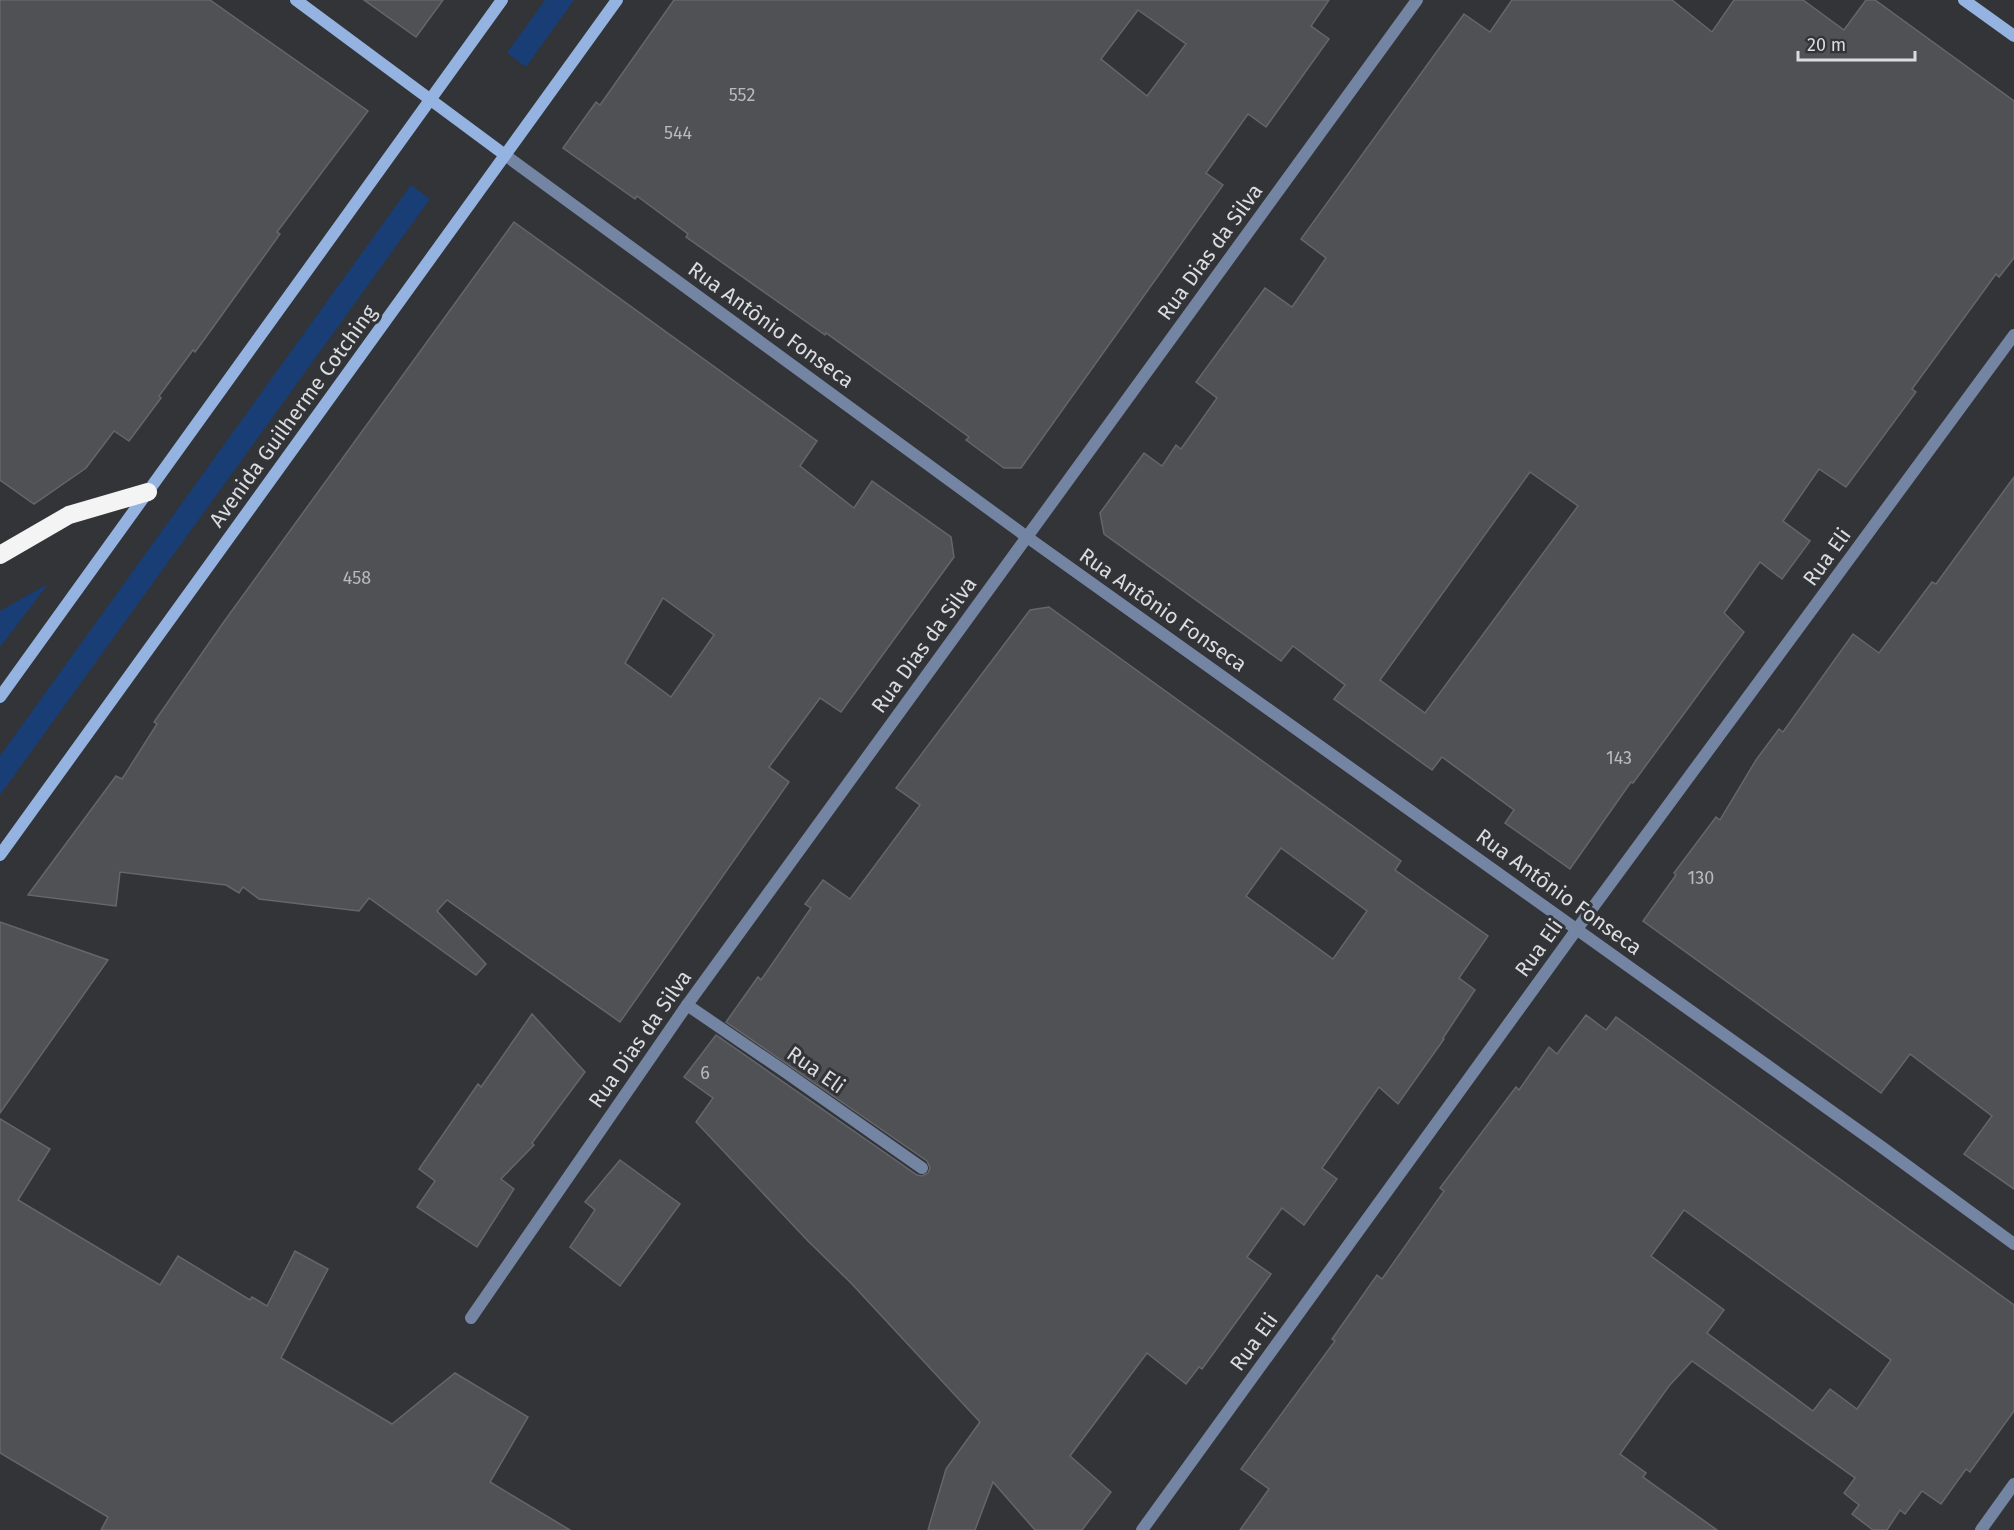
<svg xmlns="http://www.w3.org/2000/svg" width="2014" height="1530" font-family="'Fira Sans',sans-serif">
  <rect width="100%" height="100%" fill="#323438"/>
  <!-- green -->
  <g fill="#193e76">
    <polygon points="545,0 574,0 526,67 507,53"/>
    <polygon points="411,185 430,199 0,795 0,756"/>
    <polygon points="48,584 0,647 0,611"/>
  </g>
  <!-- building -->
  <g fill="#4f5155" stroke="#64666b" stroke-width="1.5" fill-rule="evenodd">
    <polygon points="0,0 210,0 368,111 277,232 280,234 206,337 195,352 193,350 159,396 161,398 129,441 114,431 86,468 34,504 0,480"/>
    <polygon points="364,0 443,0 416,37"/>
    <path d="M674 0H1329L1311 26 1329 39 1266 127 1248 114 1206 173 1223 185 1021 468H1004L966 440 969 437 920 401 826 333 825 335 686 237 688 234 637 196 635 199 563 148 596 102 600 105ZM1138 10 1186 44 1147 96 1101 59Z"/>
    <path d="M1512 0H1672L1712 32 1734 0H1803L1844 30 1866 0H1875L2014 101V258L1999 277 1996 274 1912 389 1916 392 1846 487 1819 469 1783 521 1810 541 1782 579 1760 562 1724 613 1744 632 1633 783 1631 782 1570 869 1505 823 1514 810 1442 757 1432 770 1334 699 1345 685 1293 646 1281 661 1104 534 1100 513 1144 453 1162 466 1176 445 1181 449 1217 398 1196 382 1265 288 1292 307 1326 258 1301 239 1464 14 1490 32ZM1530 472 1578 506 1425 713 1380 680Z"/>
    <path d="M514 222 817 441 800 466 854 508 872 481 951 537 954 557 841 712 820 698 769 767 789 782 620 1022 447 900 437 911 486 964 476 975 369 898 359 911 259 899 243 887 239 893 226 885 120 872 116 906 28 895 116 776 122 779 157 724 154 722 223 623ZM663 598 714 635 671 697 625 663Z"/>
    <polygon points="2014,477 2014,1189 1964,1154 1992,1116 1910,1054 1881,1093 1643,921 1676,875 1674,873 1716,817 1720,820 1756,760 1779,729 1783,732 1853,634 1879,653 1932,582 1936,584"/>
    <path d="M1049 607 1401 861 1395 870 1488 936 1459 978 1475 990 1443 1038 1444 1039 1398 1104 1379 1087 1322 1168 1337 1179 1304 1225 1282 1208 1247 1257 1271 1274 1202 1369 1199 1367 1186 1384 1147 1353 1070 1456 1111 1492 1082 1530H1035L993 1482 975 1530H928L946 1469 980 1422 851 1283 808 1241 696 1122 713 1098 684 1077 716 1035 917 1175 922 1176 928 1173 930 1168 927 1161 726 1022 758 977 761 980 811 908 805 904 823 880 850 899 920 805 896 788 1030 610ZM1281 848 1367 911 1333 959 1246 896Z"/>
    <polygon points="0,922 108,960 0,1113"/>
    <polygon points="532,1014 585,1072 532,1143 534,1145 501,1179 514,1189 477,1247 417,1207 435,1181 419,1169 478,1084 481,1087"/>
    <path d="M1586 1015 1606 1030 1616 1017 2014 1305V1411L1970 1472 1966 1469 1941 1504 1922 1491 1905 1514 1900 1510 1887 1530H1873L1852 1514 1859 1505 1844 1493 1855 1478 1692 1361 1669 1386 1620 1454 1646 1473 1643 1477 1717 1530H1240L1269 1489 1241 1469 1335 1341 1332 1339 1377 1275 1382 1279 1444 1191 1440 1188 1516 1087 1519 1090 1549 1047 1557 1054ZM1684 1210 1891 1360 1857 1409 1830 1389 1813 1411 1707 1333 1724 1310 1651 1256Z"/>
    <polygon points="0,1119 50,1149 18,1200 160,1285 178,1256 250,1300 252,1297 267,1306 295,1251 328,1269 281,1358 392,1424 455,1373 528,1417 490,1482 570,1530 101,1530 108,1517 0,1453"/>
    <polygon points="620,1160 680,1204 620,1286 570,1247 595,1210 585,1202"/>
  </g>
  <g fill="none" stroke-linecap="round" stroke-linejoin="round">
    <!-- lane -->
    <polyline stroke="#7385a2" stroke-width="12" points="687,1005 784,1071 922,1168"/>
    <!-- street -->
    <g stroke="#7385a2" stroke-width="12">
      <polyline points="505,155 1027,537 1883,1148 2014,1244"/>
      <polyline points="471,1318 687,1005 1417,0"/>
      <polyline points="1142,1530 1577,929 2014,335"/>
      <polyline points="1981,1530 2014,1484"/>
    </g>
    <!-- secondary -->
    <g stroke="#95b3e1" stroke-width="12">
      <polyline points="296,0 505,155"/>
      <polyline points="1964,0 2014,36"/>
      <polyline points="0,697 502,0"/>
      <polyline points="0,855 617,0"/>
    </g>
    <!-- highway -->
    <polyline stroke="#f4f4f4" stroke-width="18" points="0,555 69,515 148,492"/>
  </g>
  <g text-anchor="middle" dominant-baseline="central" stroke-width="6" stroke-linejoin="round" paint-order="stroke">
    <!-- number labels -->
    <g font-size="18" fill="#b8b9bc">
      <text x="742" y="95">552</text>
      <text x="678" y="133">544</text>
      <text x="357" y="578">458</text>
      <text x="1619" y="758">143</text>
      <text x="1701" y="878">130</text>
      <text x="705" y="1073">6</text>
    </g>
    <!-- street labels -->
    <g font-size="21" fill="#dbdcdf" stroke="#323438">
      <text transform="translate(1210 252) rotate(-54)">Rua Dias da Silva</text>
      <text transform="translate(771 325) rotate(36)">Rua Antônio Fonseca</text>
      <text transform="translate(293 416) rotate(-54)">Avenida Guilherme Cotching</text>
      <text transform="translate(1827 557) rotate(-54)">Rua Eli</text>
      <text transform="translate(1163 610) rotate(35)">Rua Antônio Fonseca</text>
      <text transform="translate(924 645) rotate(-54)">Rua Dias da Silva</text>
      <text transform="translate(1559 892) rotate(36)">Rua Antônio Fonseca</text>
      <text transform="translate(1539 948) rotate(-54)">Rua Eli</text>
      <text transform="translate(640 1039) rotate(-55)">Rua Dias da Silva</text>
      <text transform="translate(816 1070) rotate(35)">Rua Eli</text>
      <text transform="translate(1254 1342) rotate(-54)">Rua Eli</text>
    </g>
  </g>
  <!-- scale -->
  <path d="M1798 51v9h117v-9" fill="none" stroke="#dbdcdf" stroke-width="3"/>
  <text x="1807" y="51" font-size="18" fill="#dbdcdf" stroke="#323438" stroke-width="4.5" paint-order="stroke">20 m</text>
</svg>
